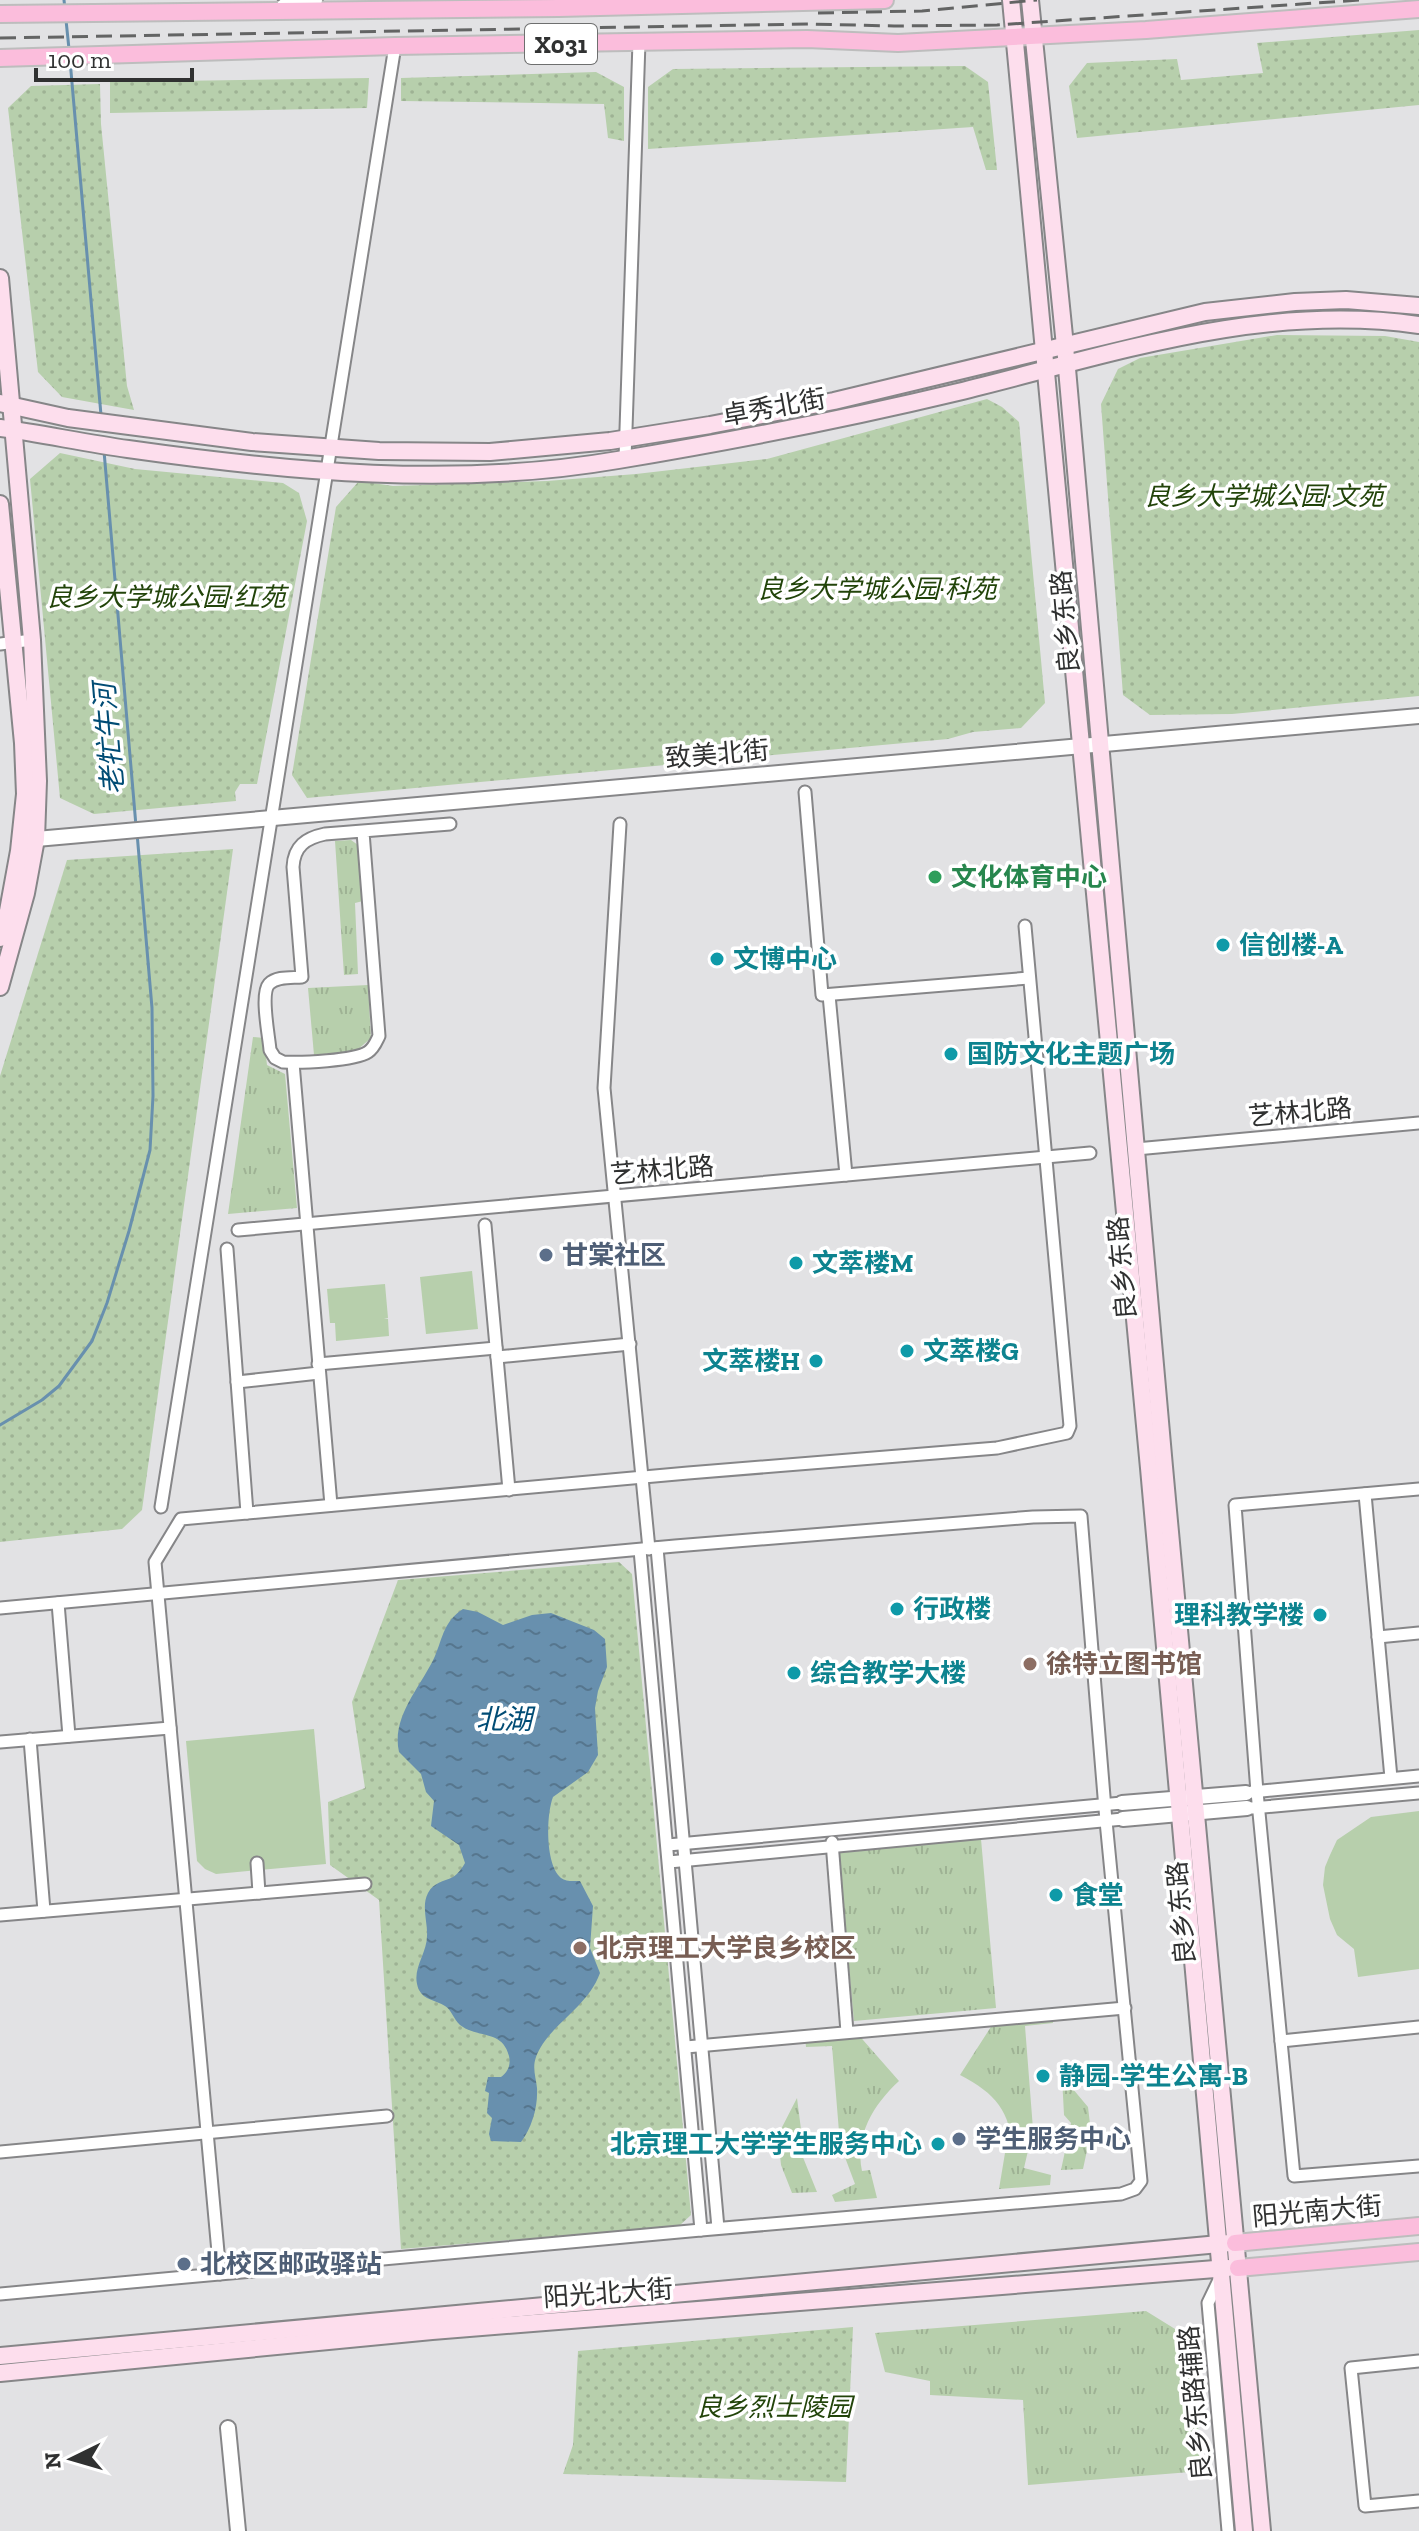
<svg xmlns="http://www.w3.org/2000/svg" width="1419" height="2531" font-family="'Zilla Slab','Noto Sans SC',serif">
  <defs>
    <pattern id="grass-tufts" width="24" height="20" patternUnits="userSpaceOnUse" patternTransform="scale(2)"><rect width="24" height="20" fill="#b7cfac"/><path d="M3 7l-1-3M5 7V3M7 7l1-3M15 17l-1-3M17 17v-4M19 17l1-3" fill="none" stroke="#9eb294"/></pattern>
    <pattern id="park-dots" width="8" height="8" patternUnits="userSpaceOnUse" patternTransform="scale(2)"><rect width="8" height="8" fill="#b7cfac"/><path d="M2 2h.1M6 6h.1" fill="none" stroke="#9eb294" stroke-width="1.8" stroke-linecap="round"/></pattern>
    <pattern id="water-ripples" width="26" height="14" patternUnits="userSpaceOnUse" patternTransform="scale(2)"><rect width="26" height="14" fill="#6890ae"/><path d="M2 4q2-2 4 0t4 0M15 11q2-2 4 0t4 0" fill="none" stroke="#56768e"/></pattern>
  </defs>
  <rect width="100%" height="100%" fill="#e2e2e4"/>
  <!-- grass -->
  <g fill="url(#grass-tufts)">
    <polygon points="351,840 358,845 363,901 355,903 358,974 344,975 335,841"/>
    <polygon points="368,985 371,1038 356,1051 314,1055 308,988"/>
    <polygon points="253,1037 264,1038 267,1065 285,1074 297,1208 228,1214"/>
    <polygon points="981,1839 996,2008 854,2021 838,1853"/>
    <path d="M1052 2014 1053 2023 1025 2026 1033 2129 1024 2168 1051 2175 1050 2185 999 2189 1005 2153 1013 2152C1010 2110 996 2094 960 2075L996 2019Z"/>
    <path d="M856 2032 899 2081C873 2105 855 2135 862 2171L870 2170 877 2198 835 2202 832 2195 855 2184 840 2144 832 2046 806 2047 805 2036Z"/>
    <polygon points="1062,2076 1088,2107 1091,2132 1083,2169 1061,2170 1071,2123 1064,2115"/>
    <polygon points="797,2098 803,2145 800,2150 817,2192 792,2193 781,2165 778,2135"/>
    <polygon points="1146,2311 1188,2337 1203,2471 1028,2485 1023,2400 930,2395 930,2381 885,2372 875,2333"/>
  </g>
  <!-- park -->
  <g fill="url(#park-dots)">
    <polygon points="1419,30 1419,105 1077,138 1069,86 1087,63 1177,59 1181,80 1263,73 1257,43"/>
    <polygon points="965,66 988,82 997,170 986,170 973,127 648,149 648,87 673,69"/>
    <polygon points="596,72 624,87 624,141 608,138 604,104 401,101 401,78"/>
    <polygon points="369,78 367,108 110,113 110,82"/>
    <polygon points="100,84 101,124 127,386 134,410 62,397 38,372 8,108 31,86"/>
    <polygon points="1277,335 1385,336 1419,342 1419,696 1232,714 1150,715 1123,695 1101,404 1118,369 1140,358"/>
    <polygon points="987,399 1002,407 1019,422 1045,703 1021,728 973,732 948,739 307,798 292,775 336,507 359,481 393,486 547,481 636,474 767,459"/>
    <polygon points="60,453 135,469 283,483 299,493 307,521 257,784 240,784 235,792 236,801 94,814 60,798 30,479"/>
    <polygon points="233,849 142,1510 122,1529 0,1542 0,1076 67,860"/>
    <polygon points="619,1562 632,1574 691,2215 679,2226 401,2249 379,1900 330,1865 328,1802 365,1788 352,1702 398,1580"/>
    <polygon points="853,2327 846,2482 563,2474 573,2445 578,2351"/>
  </g>
  <!-- pitch -->
  <g fill="#b7cfac">
    <polygon points="472,1271 478,1329 426,1334 420,1277"/>
    <polygon points="385,1284 388,1318 384,1319 388,1319 389,1336 336,1341 335,1323 330,1323 327,1289"/>
    <polygon points="314,1729 326,1864 216,1874 205,1869 197,1861 186,1741"/>
    <polygon points="1419,1811 1419,1969 1358,1977 1354,1949 1337,1935 1330,1919 1323,1885 1325,1867 1330,1855 1337,1840 1371,1817"/>
  </g>
  <!-- water -->
  <path fill="url(#water-ripples)" d="M463 1609 478 1612 503 1625 532 1615 551 1613 594 1630 605 1639 607 1667 598 1691 595 1708 598 1755 588 1772 553 1797C546 1815 545 1865 561 1878 566 1882 573 1881 580 1881L593 1906 590 1948 600 1973C587 2009 548 2025 536 2057 532 2068 536 2078 537 2088 538 2107 532 2127 521 2142L491 2141 489 2134 492 2118 487 2113 489 2093 485 2091 488 2077H501C508 2072 511 2065 509 2056 502 2029 478 2039 460 2025 454 2020 451 2009 445 2006 436 2000 424 2000 419 1990 410 1970 427 1955 427 1936 428 1923 421 1906 428 1893 434 1882 443 1882 453 1877 458 1874 462 1868 465 1863L459 1845 431 1826 434 1801 426 1792 421 1774 399 1752C391 1716 421 1687 435 1656 443 1637 444 1621 463 1609Z"/>
  <g fill="none" stroke-linecap="round" stroke-linejoin="round">
    <!-- stream -->
    <g stroke="#6890ae" stroke-width="3">
      <polyline points="64,0 65,9"/>
      <polyline points="66,20 69,49"/>
      <polyline points="70,60 101,415"/>
      <polyline points="104,451 136,826"/>
      <polyline points="0,1425 42,1400 59,1386 92,1341 107,1303 129,1231 150,1150 153,1096 152,1008 137,833"/>
    </g>
    <!-- minor casing -->
    <g stroke="#868688" stroke-width="15">
      <g id="minor">
        <polyline points="625,459 639,42"/>
        <polyline points="0,644 32,640"/>
        <polyline points="805,792 822,995 1029,978"/>
        <polyline points="620,824 604,1088 649,1549"/>
        <path d="M363 832 379 1036C376 1042 374 1048 368 1052 354 1061 301 1063 283 1062L275 1058 270 1050C269 1036 260 994 269 984 277 976 292 978 302 977L293 867C294 846 306 838 325 834L450 824"/>
        <polyline points="829,995 846,1175"/>
        <polyline points="293,1063 331,1505"/>
        <polyline points="1136,1149 1419,1123"/>
        <polyline points="485,1225 509,1490"/>
        <polyline points="238,1230 1090,1153"/>
        <polyline points="227,1249 247,1513"/>
        <polyline points="497,1357 630,1344"/>
        <polyline points="318,1364 496,1348"/>
        <polyline points="237,1382 319,1373"/>
        <polyline points="1419,1489 1235,1505 1257,1792 1294,2176 1419,2166"/>
        <polyline points="1365,1494 1391,1778"/>
        <polyline points="161,1507 395,46"/>
        <polyline points="657,1548 718,2228"/>
        <polyline points="640,1550 701,2230"/>
        <polyline points="58,1603 69,1736"/>
        <polyline points="0,1608 675,1546 1033,1517 1081,1516 1106,1821 1141,2181 1135,2189 1121,2194 701,2230 0,2294"/>
        <polyline points="1378,1637 1419,1633"/>
        <polyline points="30,1739 44,1911"/>
        <polyline points="0,1742 170,1728"/>
        <polyline points="1252,1792 1419,1776"/>
        <polyline points="1252,1808 1419,1793"/>
        <polyline points="832,1842 847,2032"/>
        <polyline points="668,1845 1122,1803"/>
        <polyline points="669,1862 1123,1819"/>
        <polyline points="257,1863 259,1893"/>
        <polyline points="0,1915 365,1884"/>
        <polyline points="1281,2041 1419,2027"/>
        <polyline points="686,2047 1125,2008"/>
        <polyline points="0,2152 387,2116"/>
        <polyline points="220,2274 155,1562 181,1519 688,1473 997,1448 1067,1433 1070,1426 1025,926"/>
        <polyline points="1220,2278 1208,2303 1228,2531"/>
        <polyline points="1419,2361 1351,2368 1365,2506 1419,2501"/>
      </g>
    </g>
    <!-- tertiary casing -->
    <g stroke="#868688" stroke-width="18">
      <g id="tertiary">
        <polyline points="284,6 315,0"/>
        <polyline points="25,840 1419,716"/>
        <polyline points="1122,1803 1246,1793"/>
        <polyline points="1123,1819 1247,1808"/>
        <polyline points="228,2428 238,2531"/>
      </g>
    </g>
    <!-- secondary casing -->
    <g stroke="#868688" stroke-width="20">
      <g id="secondary">
        <polyline points="1011,0 1149,1468 1244,2531"/>
        <polyline points="1030,0 1065,346 1164,1467 1262,2531"/>
        <polyline points="0,278 32,640 38,781 36,839 26,893 0,987"/>
        <polyline points="0,403 68,418 252,442 379,451 490,452 610,441 710,425 834,401 1205,312 1295,302 1346,300 1419,306"/>
        <path d="M0 428C43 434 85 443 128 449 290 472 456 488 618 460 732 441 845 419 958 392 1109 355 1261 302 1419 325"/>
        <polyline points="0,504 23,743 25,794 19,851 8,911 0,938"/>
        <polyline points="0,2356 1230,2243"/>
        <polyline points="0,2373 432,2331 1228,2268"/>
      </g>
    </g>
    <!-- primary casing -->
    <g stroke="#bdbdbd" stroke-width="20">
      <g id="primary">
        <polyline points="0,14 559,8 885,0"/>
        <polyline points="0,58 395,46 807,39 898,43 1146,30 1419,9"/>
        <polyline points="1235,2243 1419,2226"/>
        <polyline points="1238,2268 1419,2252"/>
      </g>
    </g>
    <!-- minor -->
    <use href="#minor" stroke="#fff" stroke-width="11"/>
    <!-- tertiary -->
    <use href="#tertiary" stroke="#fff" stroke-width="14"/>
    <!-- secondary -->
    <use href="#secondary" stroke="#fddeed" stroke-width="16"/>
    <!-- primary -->
    <use href="#primary" stroke="#fbbddc" stroke-width="16"/>
    <!-- rail -->
    <g stroke="#636464" stroke-width="3" stroke-dasharray="16 8" stroke-linecap="butt">
      <polyline points="818,13 922,11 1037,0"/>
      <polyline points="0,38 808,24 894,26 997,25 1360,0"/>
    </g>
  </g>
  <!-- markers -->
  <circle fill="#2e9e5b" stroke="#fff" stroke-width="3" cx="935" cy="877" r="8"/>
  <g fill="#0f9aa8" stroke="#fff" stroke-width="3">
    <circle cx="1223" cy="945" r="8"/>
    <circle cx="717" cy="959" r="8"/>
    <circle cx="951" cy="1054" r="8"/>
    <circle cx="796" cy="1263" r="8"/>
    <circle cx="907" cy="1351" r="8"/>
    <circle cx="816" cy="1361" r="8"/>
    <circle cx="897" cy="1609" r="8"/>
    <circle cx="1320" cy="1615" r="8"/>
    <circle cx="794" cy="1673" r="8"/>
    <circle cx="1056" cy="1895" r="8"/>
    <circle cx="1043" cy="2076" r="8"/>
    <circle cx="938" cy="2144" r="8"/>
  </g>
  <g fill="#5c6f8a" stroke="#fff" stroke-width="3">
    <circle cx="546" cy="1255" r="8"/>
    <circle cx="959" cy="2139" r="8"/>
    <circle cx="184" cy="2264" r="8"/>
  </g>
  <g fill="#8d6e63" stroke="#fff" stroke-width="3">
    <circle cx="1030" cy="1664" r="8"/>
    <circle cx="580" cy="1948" r="8"/>
  </g>
  <g text-anchor="middle" dominant-baseline="central" stroke-width="7" stroke-linejoin="round" paint-order="stroke">
    <!-- shield labels -->
    <rect fill="#fff" stroke="#6e6f6f" stroke-width="2" x="525" y="24" width="72" height="40" rx="6"/>
    <g font-size="24" font-weight="bold" fill="#303131">
      <text x="561" y="44">X031</text>
    </g>
    <!-- street labels -->
    <g font-size="26" fill="#303131" stroke="#fff">
      <text transform="translate(774 407) rotate(-10)">卓秀北街</text>
      <text transform="translate(1065 622) rotate(-95)">良乡东路</text>
      <text transform="translate(717 754) rotate(-5)">致美北街</text>
      <text transform="translate(1300 1112) rotate(-5)">艺林北路</text>
      <text transform="translate(662 1170) rotate(-5)">艺林北路</text>
      <text transform="translate(1122 1268) rotate(-95)">良乡东路</text>
      <text transform="translate(1181 1913) rotate(-95)">良乡东路</text>
      <text transform="translate(1317 2211) rotate(-5)">阳光南大街</text>
      <text transform="translate(608 2293) rotate(-4)">阳光北大街</text>
      <text transform="translate(1195 2403) rotate(-95)">良乡东路辅路</text>
    </g>
    <!-- park labels -->
    <g font-size="26" font-style="italic" fill="#22440a" stroke="#fff">
      <text x="1264" y="496">良乡大学城公园·文苑</text>
      <text x="877" y="589">良乡大学城公园·科苑</text>
      <text x="166" y="597">良乡大学城公园·红苑</text>
      <text x="774" y="2407">良乡烈士陵园</text>
    </g>
    <!-- leisure labels -->
    <g font-size="26" font-weight="bold" fill="#27864d" stroke="#fff" text-anchor="start">
      <text x="951" y="877">文化体育中心</text>
    </g>
    <!-- culture labels -->
    <g font-size="26" font-weight="bold" fill="#0d838f" stroke="#fff" text-anchor="start">
      <text x="1239" y="945">信创楼-A</text>
      <text x="733" y="959">文博中心</text>
      <text x="967" y="1054">国防文化主题广场</text>
      <text x="812" y="1263">文萃楼M</text>
      <text x="923" y="1351">文萃楼G</text>
      <text x="800" y="1361" text-anchor="end">文萃楼H</text>
      <text x="913" y="1609">行政楼</text>
      <text x="1304" y="1615" text-anchor="end">理科教学楼</text>
      <text x="810" y="1673">综合教学大楼</text>
      <text x="1072" y="1895">食堂</text>
      <text x="1059" y="2076">静园-学生公寓-B</text>
      <text x="922" y="2144" text-anchor="end">北京理工大学学生服务中心</text>
    </g>
    <!-- service labels -->
    <g font-size="26" font-weight="bold" fill="#4e5e75" stroke="#fff" text-anchor="start">
      <text x="562" y="1255">甘棠社区</text>
      <text x="975" y="2139">学生服务中心</text>
      <text x="200" y="2264">北校区邮政驿站</text>
    </g>
    <!-- education labels -->
    <g font-size="26" font-weight="bold" fill="#785e54" stroke="#fff" text-anchor="start">
      <text x="1046" y="1664">徐特立图书馆</text>
      <text x="596" y="1948">北京理工大学良乡校区</text>
    </g>
    <!-- water labels -->
    <g font-size="28" font-style="italic" fill="#014c75" stroke="#fff">
      <text transform="translate(109 739) rotate(-95)">老牤牛河</text>
      <text x="504" y="1719">北湖</text>
    </g>
  </g>
  <!-- north arrow -->
  <g transform="translate(72 2459) rotate(265)" stroke="#ffffff" stroke-width="6" paint-order="stroke">
  <path d="M0-6L14 30L0 20L-14 30Z" fill="#303131"/>
  <text y="-12" font-size="22" font-weight="bold" text-anchor="middle" fill="#303131">N</text>
  </g>
  <!-- scale -->
  <path d="M36 68v12h156v-12" fill="none" stroke="#303131" stroke-width="4"/>
  <text x="48" y="68" font-size="24" fill="#303131" stroke="#ffffff" stroke-width="6" paint-order="stroke">100 m</text>
</svg>
